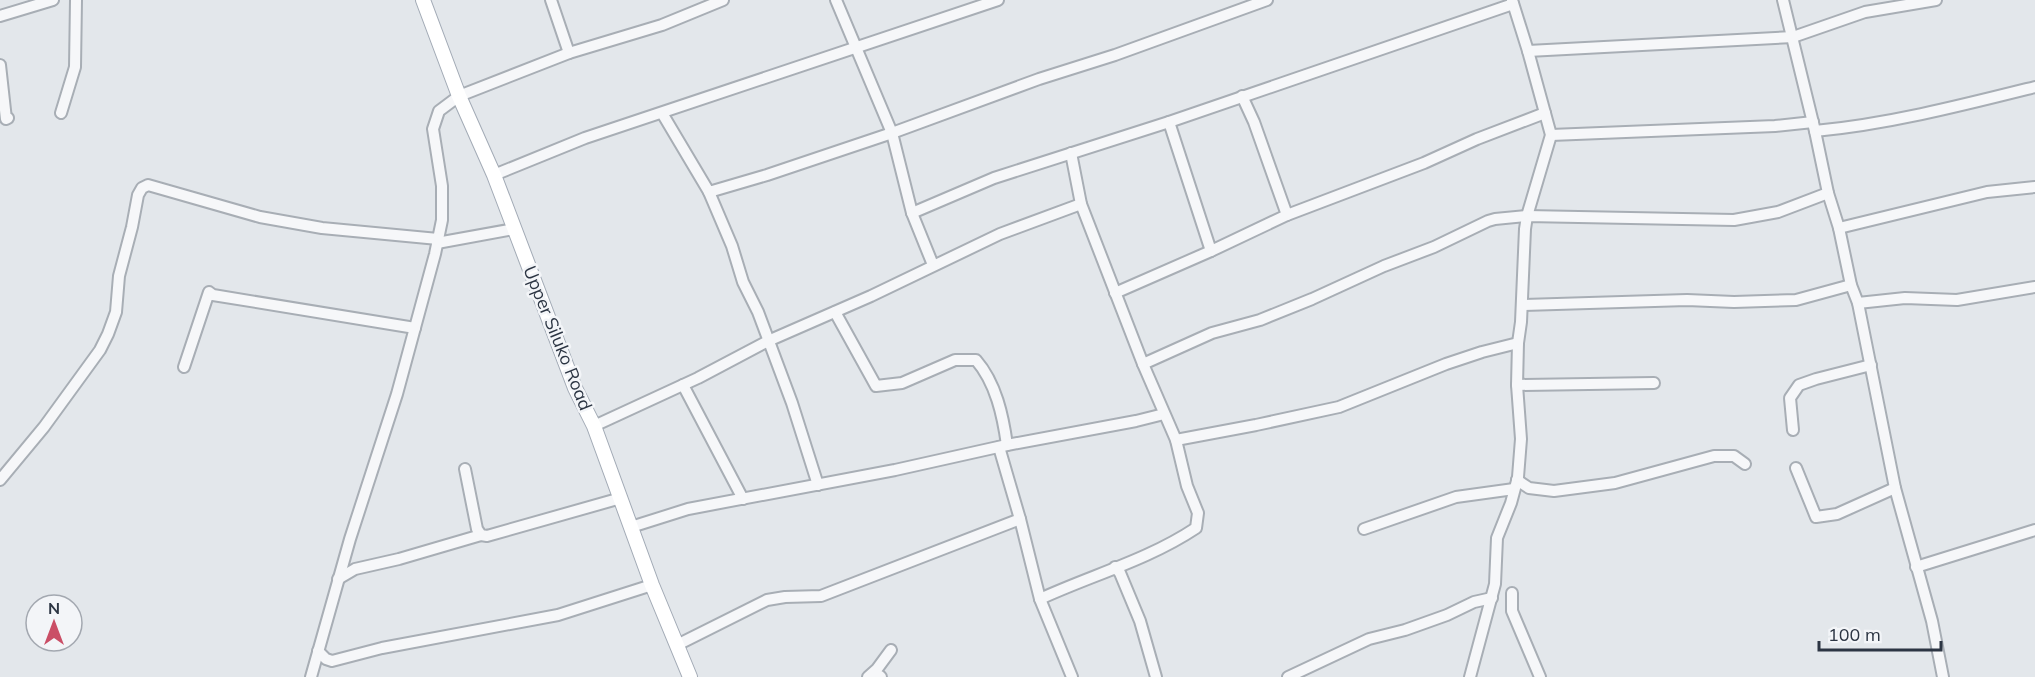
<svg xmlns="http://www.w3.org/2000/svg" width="2035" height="677" font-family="Mulish,sans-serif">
  <rect width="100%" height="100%" fill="#e3e7eb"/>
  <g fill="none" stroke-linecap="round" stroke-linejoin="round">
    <!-- minor casing -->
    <g stroke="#a8aeb5" stroke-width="14">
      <g id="minor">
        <polyline points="551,0 569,53"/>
        <polyline points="836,0 892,133 912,213 933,265"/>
        <polyline points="1783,0 1815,131 1828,193 1839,228 1851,285 1858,303 1895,488 1932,621 1943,677"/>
        <polyline points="0,16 53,0"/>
        <polyline points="1528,51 1793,37 1865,12 1936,0"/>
        <polyline points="0,65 6,119 8,118"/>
        <polyline points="1242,96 1254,122 1287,215"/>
        <polyline points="61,113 75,67 76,0"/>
        <polyline points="662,113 709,192 767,175 892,133 1039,79 1115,55 1267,0"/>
        <polyline points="1169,122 1211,251"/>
        <path d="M1815 131C1889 124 1963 105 2035 87"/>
        <polyline points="1551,135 1775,126 1813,122"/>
        <polyline points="494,175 585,138 998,0"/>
        <polyline points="709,192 732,246 743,282 758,312 792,403 818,485"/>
        <polyline points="912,213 994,178 1169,122 1513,4"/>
        <polyline points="1839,228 1987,192 2035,187"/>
        <polyline points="437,243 514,229"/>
        <polyline points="1115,293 1211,251 1287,215 1424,163 1477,139 1545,113"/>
        <polyline points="1858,303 1905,298 1957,300 2035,287"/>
        <polyline points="1522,305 1687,300 1734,302 1796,300 1851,285"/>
        <path d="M835 312 876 386 902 383 955 360H976C996 383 1003 416 1007 445"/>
        <polyline points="1143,364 1212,333 1260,320 1312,299 1384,266 1434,247 1488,221 1495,219 1527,216 1734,220 1778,212 1828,193"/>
        <polyline points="184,367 209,292 213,295 415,328"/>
        <polyline points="683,385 743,499"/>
        <polyline points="1517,385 1654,383"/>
        <polyline points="594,426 698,378 768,341 871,296 1000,234 1081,204"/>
        <polyline points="1793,430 1790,398 1799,385 1816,379 1871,365"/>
        <polyline points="1176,440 1256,425 1339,407 1446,364 1482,352 1518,343"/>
        <polyline points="999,447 1020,519 1040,599 1072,677"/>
        <polyline points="1796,468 1816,517 1837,514 1895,488"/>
        <polyline points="465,469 477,529 481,535 487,536 621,498"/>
        <polyline points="0,480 44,427 100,350 108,334 116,312 119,276 132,227 138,195 142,188 148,185 260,217 322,228 438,239"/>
        <polyline points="1517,480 1529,488 1554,491 1615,483 1714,456 1734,456 1745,464"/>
        <polyline points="631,527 688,509 895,470 1007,445 1136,421 1164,414"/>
        <polyline points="1364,529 1456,497 1514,489"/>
        <polyline points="1115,567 1120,573 1140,621 1156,677"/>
        <polyline points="1916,567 2035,530"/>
        <polyline points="338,579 355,569 399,559 481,535"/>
        <polyline points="1512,593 1512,611 1540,677"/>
        <path d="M1040 599C1092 575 1148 560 1196 528L1198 513 1187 486 1176 440 1143 364 1081 204 1071 153"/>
        <polyline points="677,645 767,600 785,597 821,596 1020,519"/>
        <polyline points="318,651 326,659 332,661 382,648 558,615 652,585"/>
        <polyline points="880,676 881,677"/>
        <polyline points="311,677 350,539 397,394 435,254 442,220 442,186 433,129 439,111 459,96 569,53 662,25 723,0"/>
        <polyline points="868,677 877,669 891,650"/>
        <polyline points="1288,677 1369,639 1405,630 1447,615 1474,602 1492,598"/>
        <polyline points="1470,677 1495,584 1497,538 1511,503 1518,477 1521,439 1517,385 1518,343 1521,322 1525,229 1527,216 1551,135 1528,51 1512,0"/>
      </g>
    </g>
    <!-- major casing -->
    <g stroke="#a3abb6" stroke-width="16">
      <polyline id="major" points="423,0 459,96 494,175 575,388 594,426 652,585 690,677"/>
    </g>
    <!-- minor -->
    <use href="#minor" stroke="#f6f7f9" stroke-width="10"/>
    <!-- major -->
    <use href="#major" stroke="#fff" stroke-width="14"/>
  </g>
  <g text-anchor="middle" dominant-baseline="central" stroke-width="5" stroke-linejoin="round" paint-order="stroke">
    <!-- street labels -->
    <g font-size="18" fill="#2c3543" stroke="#f3f5f8">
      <text transform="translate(558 338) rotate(68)">Upper Siluko Road</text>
    </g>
  </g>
  <!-- north arrow -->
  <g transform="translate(54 623)"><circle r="28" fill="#f3f5f8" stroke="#a3a8b0" stroke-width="1.5"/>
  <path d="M0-4.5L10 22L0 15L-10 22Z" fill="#ca4e66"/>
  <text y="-9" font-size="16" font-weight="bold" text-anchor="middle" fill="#2c3543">N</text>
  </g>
  <!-- scale -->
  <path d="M1819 641v9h122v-9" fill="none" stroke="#2c3543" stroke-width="3"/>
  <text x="1828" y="641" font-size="18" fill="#2c3543" stroke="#f3f5f8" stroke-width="4.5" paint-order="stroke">100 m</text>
</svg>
